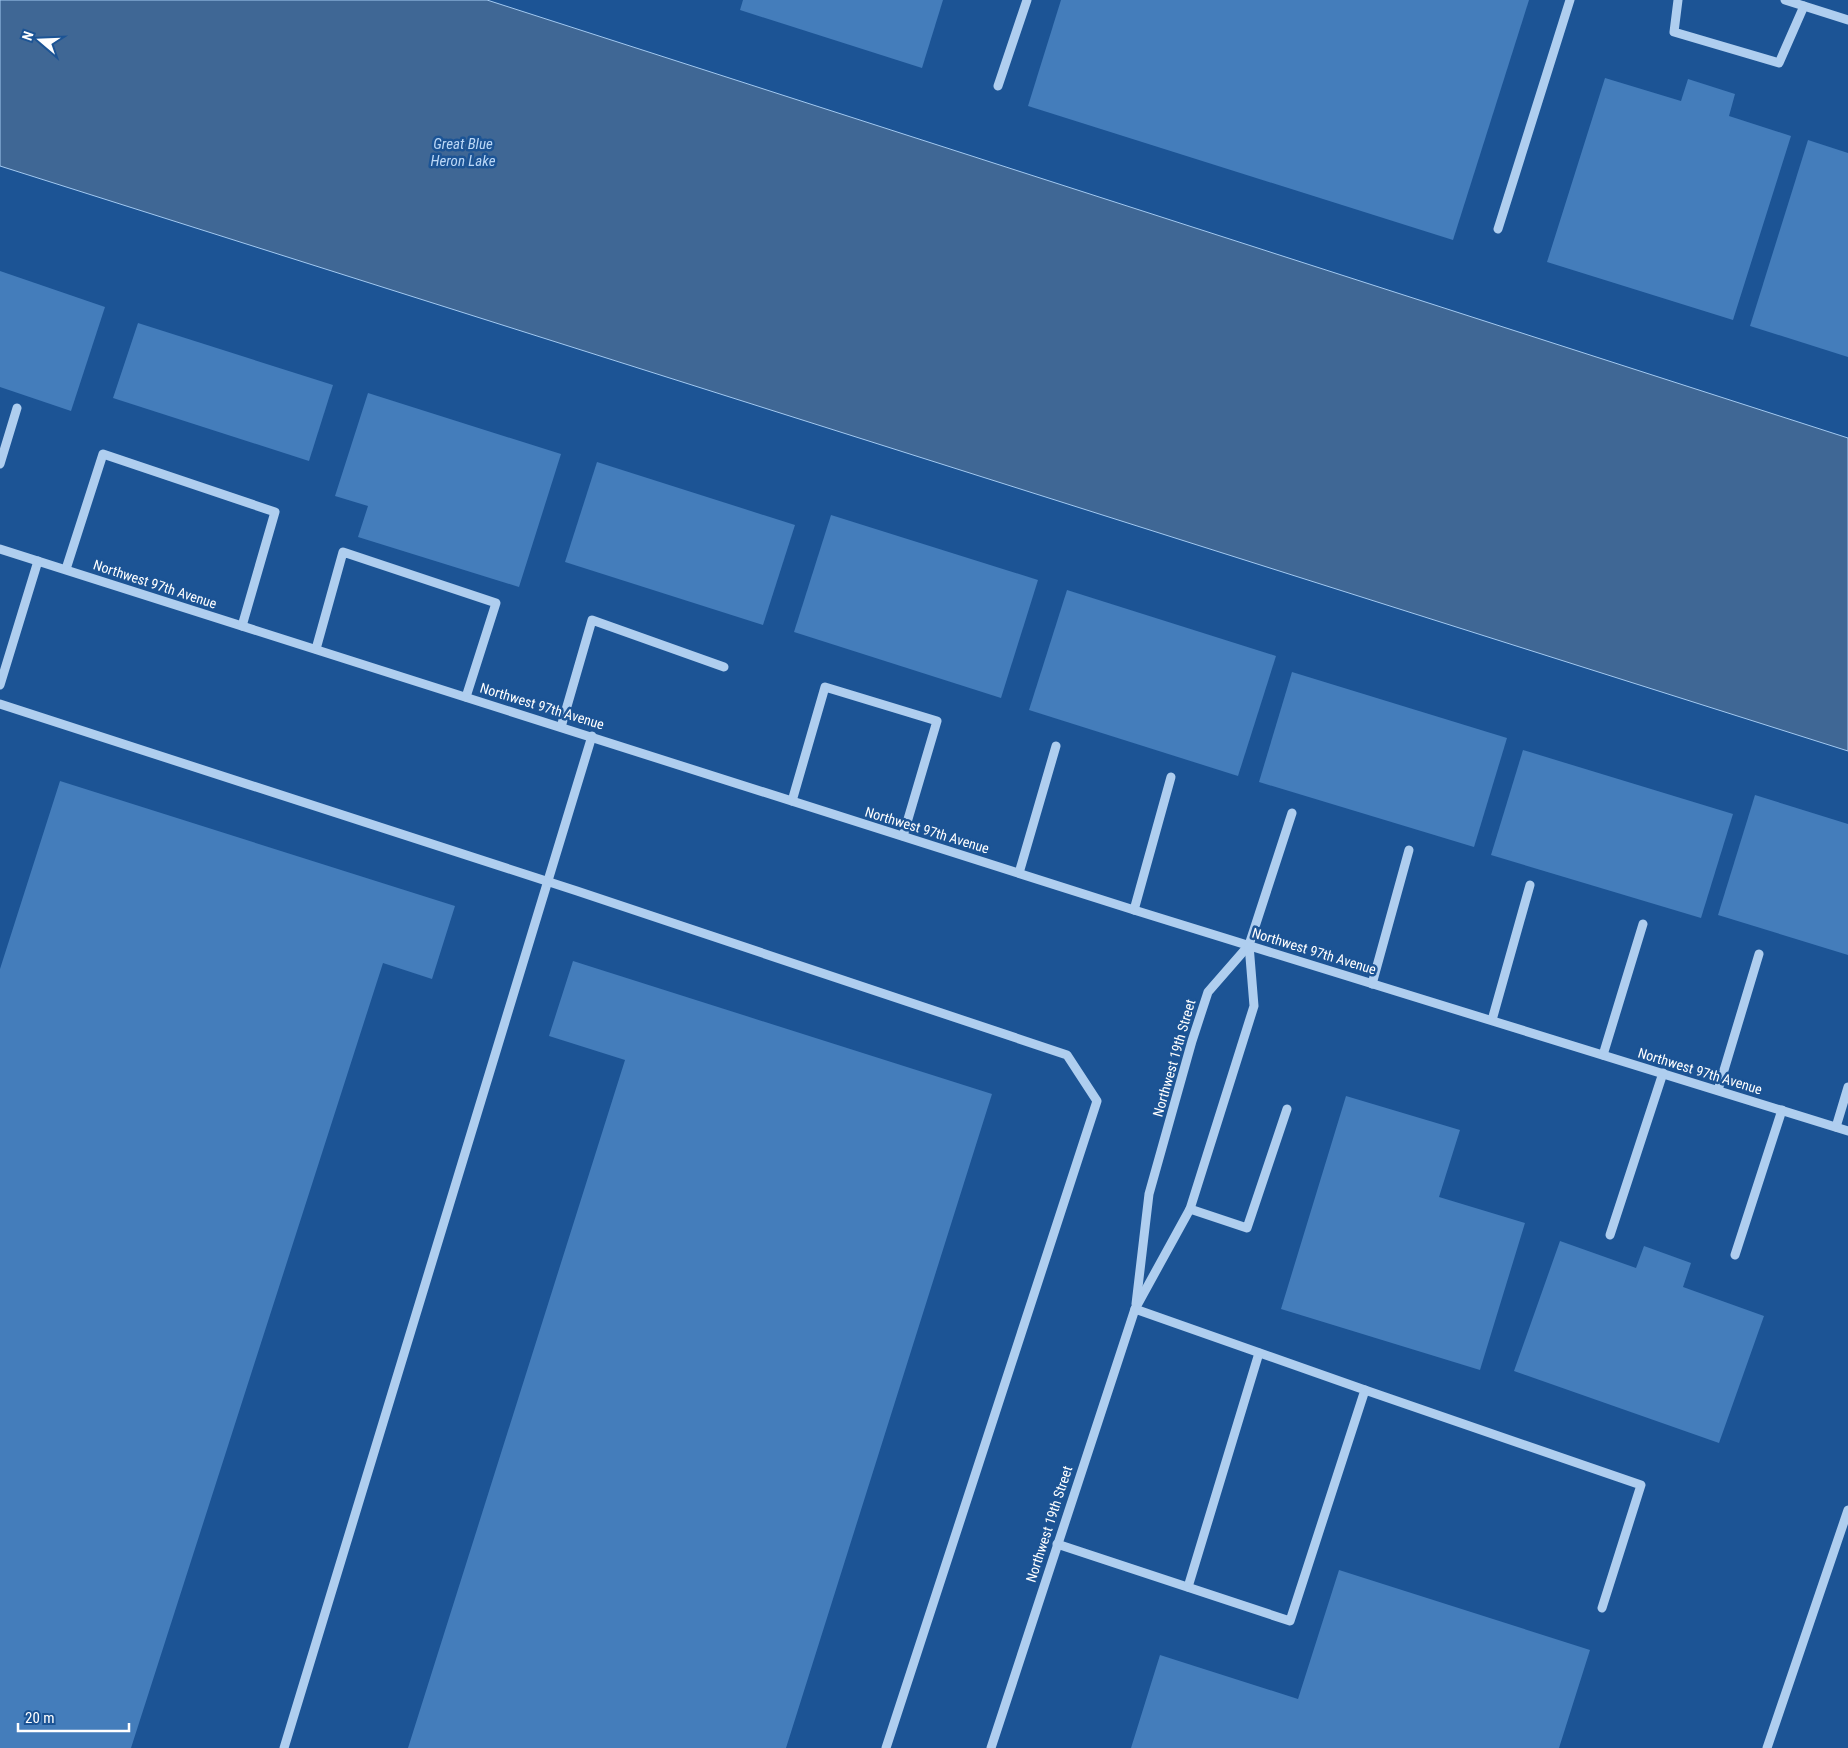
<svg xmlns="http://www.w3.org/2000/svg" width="1848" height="1748" font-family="'Roboto Condensed',sans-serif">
  <rect width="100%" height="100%" fill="#1c5495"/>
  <!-- water -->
  <polygon fill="#3f6795" stroke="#a2c9f1" points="0,0 487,0 1848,438 1848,751 0,166"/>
  <!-- building -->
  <g fill="#447dbb">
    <polygon points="743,0 943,0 922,68 740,10"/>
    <polygon points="1061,0 1529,0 1453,240 1028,106"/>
    <polygon points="1605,78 1681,101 1688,79 1735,94 1729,116 1791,136 1733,320 1547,262"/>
    <polygon points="1808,140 1848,153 1848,357 1750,326"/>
    <polygon points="0,271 105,307 71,411 0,387"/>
    <polygon points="138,323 333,385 309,461 113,398"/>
    <polygon points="368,393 561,454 519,587 358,537 368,506 335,496"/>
    <polygon points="597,462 795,525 763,625 565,562"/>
    <polygon points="831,515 1038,580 1001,698 794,632"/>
    <polygon points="1067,590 1276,656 1238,776 1029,710"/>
    <polygon points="1292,672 1507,738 1474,847 1259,782"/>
    <polygon points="1523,750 1733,814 1701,918 1491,855"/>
    <polygon points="60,781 455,906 432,979 383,963 131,1748 0,1748 0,969"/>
    <polygon points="1755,795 1848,824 1848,955 1718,915"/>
    <polygon points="573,961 992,1094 786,1748 408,1748 625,1060 549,1036"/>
    <polygon points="1346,1096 1460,1130 1439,1197 1525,1223 1480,1370 1281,1309"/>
    <polygon points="1560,1241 1636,1268 1644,1246 1691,1263 1683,1287 1764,1316 1719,1443 1514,1371"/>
    <polygon points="1339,1570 1590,1650 1559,1748 1131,1748 1160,1655 1298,1699"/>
  </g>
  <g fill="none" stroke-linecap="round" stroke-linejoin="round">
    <!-- minor -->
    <g stroke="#afceef" stroke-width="9">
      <polyline points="1678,0 1674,32 1779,63 1804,6"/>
      <polyline points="1785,0 1848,20"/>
      <polyline points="998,86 1027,0"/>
      <polyline points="1498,229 1570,0"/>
      <polyline points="0,464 17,408"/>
      <polyline points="0,549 1134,910 1848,1131"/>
      <polyline points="66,569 103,454 275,512 242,626"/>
      <polyline points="316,649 343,552 496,603 466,697"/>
      <polyline points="0,685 38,561"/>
      <polyline points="0,704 577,891 1067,1055 1097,1101 886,1748"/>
      <polyline points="561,727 592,620 724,667"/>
      <polyline points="792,801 825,687 937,721 903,836"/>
      <polyline points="1019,873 1056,746"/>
      <polyline points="1134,910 1171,777"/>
      <polyline points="1372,984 1409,850"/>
      <polyline points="1492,1020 1530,885"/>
      <polyline points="1603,1055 1643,924"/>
      <polyline points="1718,1090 1759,954"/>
      <polyline points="1836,1127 1848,1087"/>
      <polyline points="1190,1209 1247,1228 1287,1109"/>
      <polyline points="1610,1235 1663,1073"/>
      <polyline points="1735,1255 1782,1110"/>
      <polyline points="1136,1304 1149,1194 1192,1041 1208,992 1249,945"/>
      <polyline points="1365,1390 1641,1485 1602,1608"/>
      <polyline points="1057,1544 1290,1621 1365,1390 1135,1309"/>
      <polyline points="1188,1587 1259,1353"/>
      <polyline points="284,1748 592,736"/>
      <polyline points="991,1748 1135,1309 1190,1209 1254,1006 1249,945 1292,813"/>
      <polyline points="1767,1748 1848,1510"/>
    </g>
  </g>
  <g text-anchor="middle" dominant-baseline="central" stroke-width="5" stroke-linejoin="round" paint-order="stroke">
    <!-- street labels -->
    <g font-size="14" fill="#fff" stroke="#1c5495">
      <text transform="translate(155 584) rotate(18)">Northwest 97th Avenue</text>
      <text transform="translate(542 706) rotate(17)">Northwest 97th Avenue</text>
      <text transform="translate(927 830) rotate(17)">Northwest 97th Avenue</text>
      <text transform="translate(1314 951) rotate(17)">Northwest 97th Avenue</text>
      <text transform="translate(1174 1058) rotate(-74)">Northwest 19th Street</text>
      <text transform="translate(1700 1071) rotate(17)">Northwest 97th Avenue</text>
      <text transform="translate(1049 1524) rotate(-72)">Northwest 19th Street</text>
    </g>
    <!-- water labels -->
    <g font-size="15" font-style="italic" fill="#bbd7f6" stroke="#1c5495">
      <text x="463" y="144">Great Blue<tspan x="463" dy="17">Heron Lake</tspan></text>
    </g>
  </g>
  <!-- north arrow -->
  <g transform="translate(40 40) rotate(289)" stroke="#1c5495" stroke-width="4" paint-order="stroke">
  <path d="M0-4L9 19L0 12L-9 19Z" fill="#ffffff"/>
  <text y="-8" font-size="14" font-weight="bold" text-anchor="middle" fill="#ffffff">N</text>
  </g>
  <!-- scale -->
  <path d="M18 1723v8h111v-8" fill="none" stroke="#ffffff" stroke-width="2.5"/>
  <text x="25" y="1723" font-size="15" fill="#ffffff" stroke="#1c5495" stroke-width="4" paint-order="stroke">20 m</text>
</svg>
